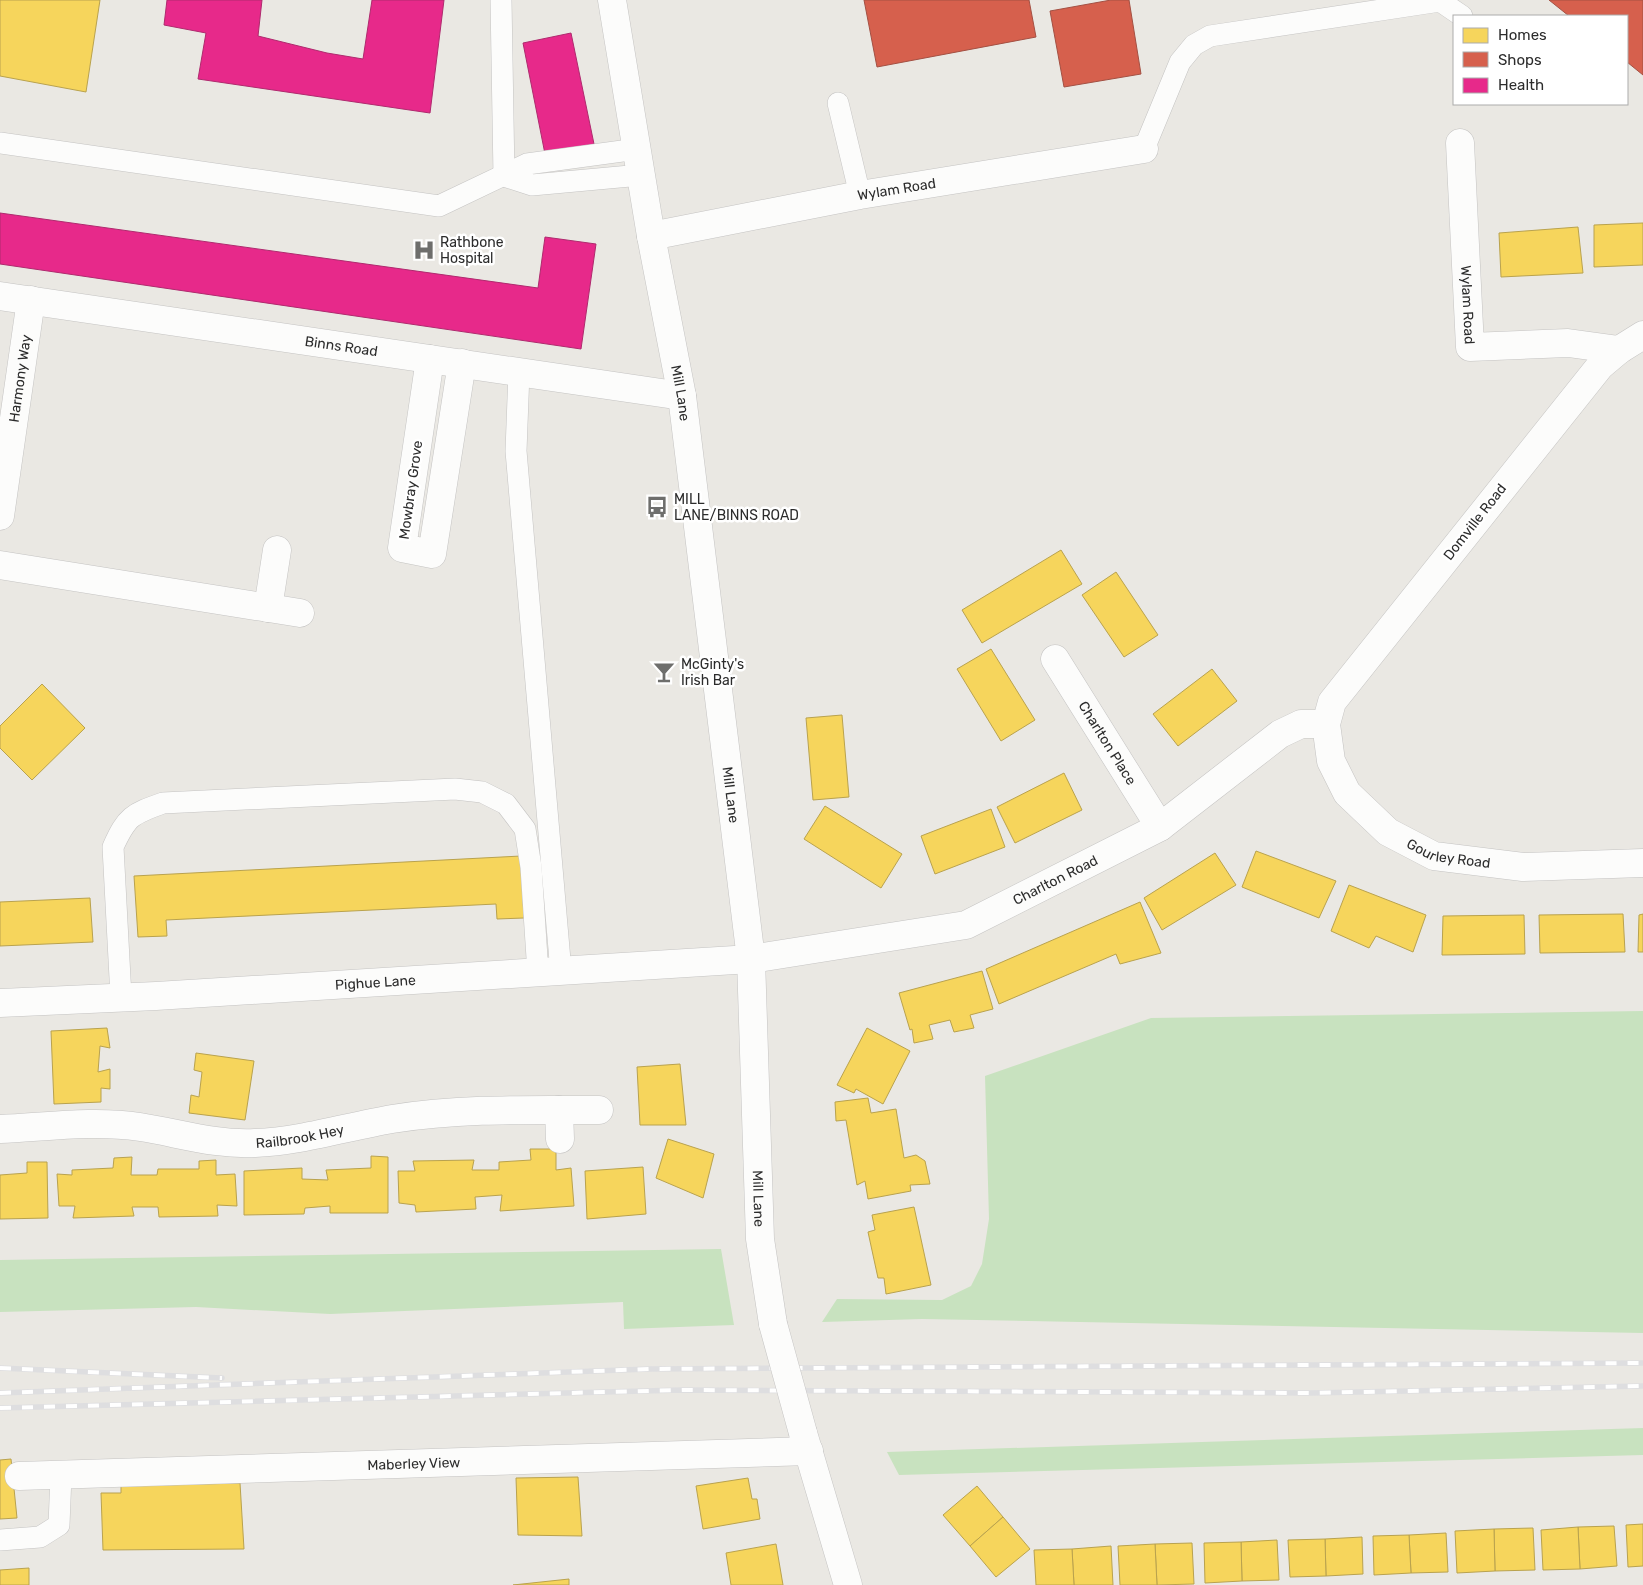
<svg xmlns="http://www.w3.org/2000/svg" width="1643" height="1585" font-family="Rubik,sans-serif">
  <rect width="100%" height="100%" fill="#eae8e3"/>
  <!-- green -->
  <g fill="#c8e2bf">
    <polygon points="1643,1011 1643,1333 922,1319 822,1322 837,1299 942,1300 971,1286 982,1264 989,1219 985,1076 1151,1018"/>
    <polygon points="721,1249 734,1325 624,1329 623,1302 330,1314 196,1307 0,1312 0,1260"/>
    <polygon points="1643,1428 1643,1455 899,1475 887,1452"/>
  </g>
  <!-- homes -->
  <g fill="#f6d55c" stroke="#b9a24e">
    <polygon points="0,0 100,0 86,92 0,76"/>
    <polygon points="1643,223 1643,265 1594,267 1594,225"/>
    <polygon points="1578,227 1583,273 1501,277 1499,233"/>
    <polygon points="1061,550 1082,584 982,643 962,610"/>
    <polygon points="1116,572 1158,635 1124,657 1082,595"/>
    <polygon points="991,649 1035,720 1001,741 957,669"/>
    <polygon points="1212,669 1237,701 1178,746 1153,714"/>
    <polygon points="42,684 85,728 32,780 0,748 0,726"/>
    <polygon points="842,715 849,797 813,800 806,718"/>
    <polygon points="1064,773 1082,810 1015,843 997,807"/>
    <polygon points="825,806 902,854 881,888 804,839"/>
    <polygon points="991,809 1005,847 935,874 921,836"/>
    <polygon points="1256,851 1336,881 1319,918 1242,887"/>
    <polygon points="1215,853 1236,885 1162,930 1144,898"/>
    <polygon points="521,856 524,918 497,919 496,904 166,920 167,936 138,937 134,876"/>
    <polygon points="1349,885 1426,915 1413,952 1376,936 1369,948 1331,931"/>
    <polygon points="90,898 93,942 0,946 0,902"/>
    <polygon points="1140,902 1161,953 1120,964 1116,954 999,1004 986,969"/>
    <polygon points="1623,914 1625,952 1540,953 1539,915"/>
    <polygon points="1643,914 1643,952 1638,952 1639,915"/>
    <polygon points="1524,915 1525,954 1442,955 1443,916"/>
    <polygon points="982,971 993,1009 970,1015 974,1028 954,1032 950,1020 929,1025 933,1039 914,1043 912,1029 910,1030 899,993"/>
    <polygon points="107,1028 110,1048 100,1046 98,1072 110,1069 110,1089 101,1088 101,1102 54,1104 51,1031"/>
    <polygon points="867,1028 910,1051 883,1104 856,1089 854,1093 837,1085"/>
    <polygon points="196,1053 254,1061 245,1120 189,1113 191,1095 199,1097 202,1072 194,1070"/>
    <polygon points="680,1064 686,1125 640,1125 637,1067"/>
    <polygon points="868,1098 871,1113 896,1109 904,1158 916,1155 925,1161 930,1184 910,1185 911,1191 868,1199 865,1181 857,1185 846,1120 836,1121 835,1102"/>
    <polygon points="668,1139 714,1154 703,1198 656,1178"/>
    <polygon points="530,1149 556,1149 556,1170 571,1168 574,1206 500,1211 502,1195 475,1197 476,1209 416,1212 415,1205 399,1203 398,1171 415,1171 413,1161 474,1160 472,1170 499,1170 499,1162 531,1160"/>
    <polygon points="371,1156 388,1157 388,1213 330,1213 330,1206 305,1208 304,1214 244,1215 244,1171 302,1168 302,1179 328,1180 326,1170 371,1168"/>
    <polygon points="132,1157 131,1175 157,1175 158,1169 199,1169 199,1161 216,1160 216,1175 235,1174 237,1206 217,1205 218,1216 159,1217 158,1207 132,1207 134,1216 73,1218 75,1206 59,1206 57,1174 72,1175 72,1170 113,1168 114,1158"/>
    <polygon points="27,1162 47,1162 48,1218 0,1219 0,1175 27,1173"/>
    <polygon points="643,1167 646,1214 587,1219 585,1171"/>
    <polygon points="914,1207 931,1285 886,1294 884,1278 878,1278 868,1232 875,1230 872,1215"/>
    <polygon points="11,1459 17,1518 0,1519 0,1460"/>
    <polygon points="578,1477 582,1536 518,1535 516,1478"/>
    <polygon points="748,1478 752,1499 757,1499 760,1519 703,1529 696,1486"/>
    <polygon points="240,1483 244,1549 103,1550 101,1493 121,1493 121,1486"/>
    <polygon points="977,1486 1003,1517 970,1546 943,1515"/>
    <polygon points="1003,1517 1030,1549 996,1577 970,1546"/>
    <polygon points="1643,1524 1643,1566 1628,1567 1626,1525"/>
    <polygon points="1614,1526 1617,1566 1580,1569 1578,1527"/>
    <polygon points="1578,1527 1580,1569 1543,1570 1541,1530"/>
    <polygon points="1533,1528 1535,1570 1495,1571 1494,1529"/>
    <polygon points="1494,1529 1495,1571 1457,1573 1455,1531"/>
    <polygon points="1446,1533 1448,1572 1411,1573 1409,1535"/>
    <polygon points="1409,1535 1411,1573 1374,1575 1373,1536"/>
    <polygon points="1362,1537 1363,1574 1326,1576 1325,1539"/>
    <polygon points="1325,1539 1326,1576 1290,1577 1288,1540"/>
    <polygon points="1277,1540 1279,1580 1242,1581 1241,1542"/>
    <polygon points="1241,1542 1242,1581 1205,1583 1204,1543"/>
    <polygon points="1192,1543 1194,1584 1157,1585 1155,1544"/>
    <polygon points="776,1544 783,1585 731,1585 726,1553"/>
    <polygon points="1155,1544 1157,1585 1120,1585 1118,1546"/>
    <polygon points="1111,1546 1113,1585 1074,1585 1072,1549"/>
    <polygon points="1072,1549 1074,1585 1036,1585 1034,1550"/>
    <polygon points="29,1568 29,1585 0,1585 0,1570"/>
    <polygon points="569,1579 569,1585 513,1585"/>
  </g>
  <!-- shops -->
  <g fill="#d6604d" stroke="#a35043">
    <polygon points="864,0 1029,0 1036,37 877,67"/>
    <polygon points="1111,0 1129,0 1141,74 1064,87 1050,11"/>
    <polygon points="1549,0 1643,0 1643,75 1627,62 1627,16 1569,16"/>
  </g>
  <!-- health -->
  <g fill="#e7298a" stroke="#af2a6e">
    <polygon points="167,0 262,0 258,36 327,53 363,59 372,0 444,0 430,113 198,79 206,33 164,25"/>
    <polygon points="571,33 594,144 545,154 523,43"/>
    <polygon points="0,213 538,288 545,237 596,244 581,349 0,264"/>
  </g>
  <g fill="none" stroke-linecap="round" stroke-linejoin="round">
    <!-- service casing -->
    <g stroke="#c4c3c2" stroke-width="22">
      <g id="service">
        <polyline points="501,0 504,176"/>
        <polyline points="838,103 860,195"/>
        <polyline points="0,143 439,206 527,164 637,149"/>
        <polyline points="1144,149 1180,62 1194,45 1210,36 1440,1 1462,16"/>
        <polyline points="504,176 532,185 641,175"/>
        <polyline points="519,372 516,451 561,972"/>
        <path d="M121 997 113 847C127 816 132 814 163 803L455 789 482 792 506 804 525 829 531 867 538 973"/>
        <polyline points="0,1540 40,1537 59,1525 61,1475"/>
      </g>
    </g>
    <!-- pedestrian casing -->
    <g stroke="#c4c3c2" stroke-width="29">
      <polyline id="pedestrian" points="430,359 402,548 432,554 462,363"/>
    </g>
    <!-- minor casing -->
    <g stroke="#c4c3c2" stroke-width="29">
      <g id="minor">
        <path id="s1" d="M1460 143 1470 347 1568 343 1619 350"/>
        <path id="s2" d="M651 236 860 195 1144 149"/>
        <path id="s3" d="M0 296 682 396"/>
        <path id="s4" d="M1643 335 1619 350 1600 366 1332 702 1326 724 1331 761 1347 793 1388 832 1434 856 1523 867 1643 863"/>
        <path id="s5" d="M0 516 31 300"/>
        <polyline points="0,565 300,613"/>
        <polyline points="268,608 277,550"/>
        <path id="s6" d="M1055 659 1160 827"/>
        <path id="s7" d="M0 1003 156 996 751 959 966 925 1160 827 1280 734 1301 724H1326"/>
        <polyline points="559,1110 560,1139"/>
        <path id="s8" d="M0 1129C46 1127 94 1120 140 1127 179 1133 215 1145 255 1143 302 1141 346 1127 392 1119 461 1108 530 1110 599 1110"/>
        <path id="s9" d="M19 1476 809 1451"/>
      </g>
    </g>
    <!-- tertiary casing -->
    <g stroke="#c4c3c2" stroke-width="29">
      <g id="tertiary">
        <path id="s10" d="M612 0 651 236 682 396 751 959 760 1239 773 1324"/>
        <polyline points="803,1433 848,1585"/>
      </g>
    </g>
    <!-- service -->
    <use href="#service" stroke="#fcfcfb" stroke-width="21"/>
    <!-- pedestrian -->
    <use href="#pedestrian" stroke="#fcfcfb" stroke-width="28"/>
    <!-- minor -->
    <use href="#minor" stroke="#fcfcfb" stroke-width="28"/>
    <!-- tertiary -->
    <use href="#tertiary" stroke="#fcfcfb" stroke-width="28"/>
    <!-- rail casing -->
    <g stroke="#dedee0" stroke-width="5.5">
      <g id="rail">
        <polyline points="0,1368 222,1378"/>
        <polyline points="0,1393 649,1369 1643,1363"/>
        <polyline points="0,1408 682,1390 1311,1393 1643,1386"/>
      </g>
    </g>
    <!-- rail -->
    <use href="#rail" stroke="#fff" stroke-width="4" stroke-dasharray="11" stroke-linecap="butt"/>
    <!-- tertiary-bridge casing -->
    <g stroke="#c4c3c2" stroke-width="29" stroke-linecap="butt">
      <polyline id="tertiary-bridge" points="773,1324 803,1433"/>
    </g>
    <!-- tertiary-bridge -->
    <use href="#tertiary-bridge" stroke="#fcfcfb" stroke-width="28"/>
  </g>
  <!-- icons -->
  <defs>
    <g id="hospital-bare" transform="scale(1.725)"><path d="M-5-5h3v3.5h4V-5h3V5h-3V1.5h-4V5h-3Z" fill="#6e6e6c" stroke="#fff" stroke-width="2.5" paint-order="stroke"/></g>
    <g id="bus-bare" transform="scale(1.725)"><path d="M-5-6H5V4H4V6H2V4H-2V6H-4V4H-5ZM-3.5-4V0h7V-4ZM-3.5 1.2v1.5H-2V1.2ZM2 1.2v1.5H3.5V1.2Z" fill="#6e6e6c" stroke="#fff" stroke-width="2.5" paint-order="stroke"/></g>
    <g id="bar-bare" transform="scale(1.725)"><path d="M-6-5H6L.8 .8V4.5H3.5V6h-7V4.5H-.8V.8Z" fill="#6e6e6c" stroke="#fff" stroke-width="2.5" paint-order="stroke"/></g>
  </defs>
  <g fill-rule="evenodd">
    <use href="#hospital-bare" x="424" y="250"/>
    <use href="#bus-bare" x="657" y="507"/>
    <use href="#bar-bare" x="664" y="672"/>
  </g>
  <g text-anchor="middle" dominant-baseline="central" stroke-width="5" stroke-linejoin="round" paint-order="stroke">
    <!-- street labels -->
    <g font-size="14" fill="#2c2c2c" stroke="#fff">
      <text stroke="none"><textPath href="#s2" startOffset="250">Wylam Road</textPath></text>
      <text stroke="none"><textPath href="#s1" startOffset="162">Wylam Road</textPath></text>
      <text stroke="none"><textPath href="#s3" startOffset="345">Binns Road</textPath></text>
      <text stroke="none"><textPath href="#s5" startOffset="139">Harmony Way</textPath></text>
      <text stroke="none"><textPath href="#s10" startOffset="399">Mill Lane</textPath></text>
      <text transform="translate(411 490) rotate(-82)">Mowbray Grove</text>
      <text transform="translate(1475 522) rotate(-52)">Domville Road</text>
      <text stroke="none"><textPath href="#s6" startOffset="99">Charlton Place</textPath></text>
      <text stroke="none"><textPath href="#s10" startOffset="804">Mill Lane</textPath></text>
      <text stroke="none"><textPath href="#s4" startOffset="701">Gourley Road</textPath></text>
      <text stroke="none"><textPath href="#s7" startOffset="1070">Charlton Road</textPath></text>
      <text stroke="none"><textPath href="#s7" startOffset="376">Pighue Lane</textPath></text>
      <text stroke="none"><textPath href="#s8" startOffset="302">Railbrook Hey</textPath></text>
      <text stroke="none"><textPath href="#s10" startOffset="1209">Mill Lane</textPath></text>
      <text stroke="none"><textPath href="#s9" startOffset="395">Maberley View</textPath></text>
    </g>
    <!-- poi labels -->
    <g font-size="14" fill="#2c2c2c" stroke="#fff" text-anchor="start">
      <text x="440" y="242">Rathbone<tspan x="440" dy="16">Hospital</tspan></text>
      <text x="674" y="499">MILL<tspan x="674" dy="16">LANE/BINNS ROAD</tspan></text>
      <text x="681" y="664">McGinty's<tspan x="681" dy="16">Irish Bar</tspan></text>
    </g>
  </g>
  <!-- legend -->
  <rect x="1453" y="15" width="175" height="90" fill="#ffffff" stroke="#ababab"/>
  <rect x="1463" y="28" width="25" height="15" fill="#f6d55c" stroke="#ababab"/>
  <text x="1498" y="40" font-size="15" fill="#2c2c2c">Homes</text>
  <rect x="1463" y="52" width="25" height="15" fill="#d6604d" stroke="#ababab"/>
  <text x="1498" y="65" font-size="15" fill="#2c2c2c">Shops</text>
  <rect x="1463" y="78" width="25" height="15" fill="#e7298a" stroke="#ababab"/>
  <text x="1498" y="90" font-size="15" fill="#2c2c2c">Health</text>
</svg>
